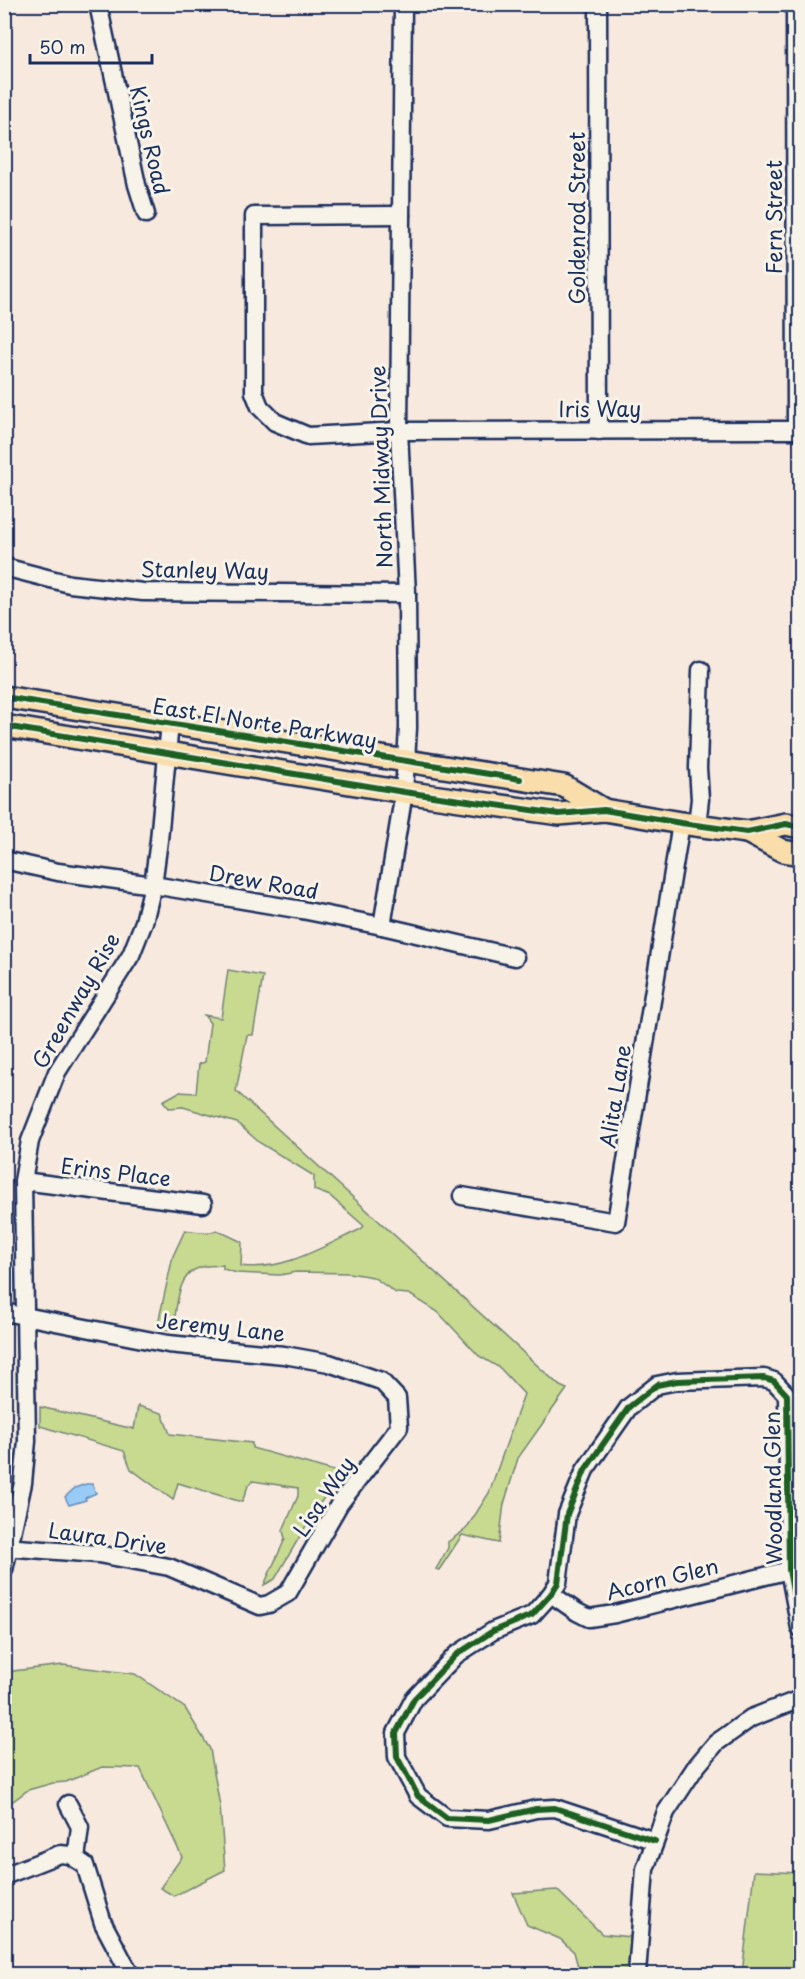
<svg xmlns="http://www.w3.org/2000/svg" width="805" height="1979" font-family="'Playpen Sans',sans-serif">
  <rect width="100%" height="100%" fill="#f8e9df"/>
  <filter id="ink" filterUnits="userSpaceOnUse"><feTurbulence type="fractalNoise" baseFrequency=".0167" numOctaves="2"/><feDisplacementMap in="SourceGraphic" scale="12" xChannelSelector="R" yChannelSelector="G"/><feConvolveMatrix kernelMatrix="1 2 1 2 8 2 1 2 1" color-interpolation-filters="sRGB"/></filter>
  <g filter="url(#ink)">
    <!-- green -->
    <g fill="#c8da8f" stroke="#728476" stroke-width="1.5">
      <path d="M228 970 263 976 253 1035H247L236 1091 560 1386 567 1389 518 1458 504 1504 499 1543 462 1535 439 1570 436 1569 448 1548V1542L466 1529 489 1493 524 1394 500 1368 479 1356 438 1312 409 1294 396 1293 373 1277 349 1273 296 1272 280 1275 237 1273 223 1269V1265C216 1266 206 1265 199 1268 176 1275 177 1309 173 1330L157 1328 173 1256 185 1230 208 1233 217 1230 242 1242 241 1266C283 1272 324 1246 361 1229L364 1226 330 1196 314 1190V1176L260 1143 237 1123 183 1107 169 1108 163 1101 179 1092 196 1093 199 1064 205 1062 210 1023 204 1015 221 1018Z"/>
      <polygon points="138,1406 162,1413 170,1434 252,1443 252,1448 341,1473 314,1512 275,1579 264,1585 285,1539 283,1530 298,1496 298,1488 253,1481 248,1486 242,1502 178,1483 173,1500 131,1469 124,1451 40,1426 40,1407 134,1429"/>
      <polygon points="63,1665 135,1674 185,1708 210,1749 220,1806 225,1870 174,1896 160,1888 182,1857 140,1768 102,1767 66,1782 53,1783 28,1790 5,1807 5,1672"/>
      <polygon points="754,1871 800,1873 800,1974 742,1974"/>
      <polygon points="557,1890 602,1934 631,1937 628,1974 580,1974 574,1952 560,1939 527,1925 513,1893"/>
    </g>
    <!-- water -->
    <polygon fill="#98ccf6" stroke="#668db9" stroke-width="1.5" points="86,1484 92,1484 96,1493 85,1498 86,1500 69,1505 65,1497 75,1488"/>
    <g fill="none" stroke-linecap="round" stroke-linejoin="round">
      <!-- minor casing -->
      <g stroke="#1b2f5e" stroke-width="21">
        <g id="minor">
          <polyline points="98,4 137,185 146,214"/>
          <polyline points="598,4 599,431"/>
          <polyline points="795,4 796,430"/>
          <polyline points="401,215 254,216 254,392 260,407 275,422 308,436 399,431 800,430"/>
          <polyline points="4,567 70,584 143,592 407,594"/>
          <polyline points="697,825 700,799 698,768 701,670"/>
          <polyline points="4,860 58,872 153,885 302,910 382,926 515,957"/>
          <polyline points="382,926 404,792 408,728 407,594 399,431 403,4"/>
          <polyline points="23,1181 203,1204"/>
          <polyline points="462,1196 616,1222 681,823"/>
          <polyline points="4,1312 168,1344 284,1355 329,1363 381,1381 397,1398 399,1427 340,1503 288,1593 269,1604 260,1606 169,1567 98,1554 4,1547"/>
          <polyline points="4,1570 23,1483 27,1441 23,1181 30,1141 57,1072 131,955 144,922 153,885 159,840 170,723"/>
          <polyline points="551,1594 577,1612 589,1618 615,1614 789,1570"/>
          <polyline points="68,1804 80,1827 76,1859"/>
          <polyline points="655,1841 555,1808 536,1809 489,1820 447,1818 418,1796 397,1757 396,1733 414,1699 456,1655 493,1631 532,1615 551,1594 558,1583 567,1514 585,1470 629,1407 657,1385 677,1381 764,1378 774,1381 787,1395 789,1570 800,1628"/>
          <polyline points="4,1876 60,1854 70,1855 85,1865 103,1923 130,1974"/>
          <polyline points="637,1974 645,1869 666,1812 695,1768 716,1743 751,1718 800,1699"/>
        </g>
      </g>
      <!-- major casing -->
      <g stroke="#1b2f5e" stroke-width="26">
        <g id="major">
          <polyline points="4,697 564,786 604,810"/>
          <polyline points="4,726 404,792 559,814 604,810 681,823 747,832 786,824 800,827"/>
          <polyline points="747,832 783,851 800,854"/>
        </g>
      </g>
      <!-- minor -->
      <use href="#minor" stroke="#f7f3e8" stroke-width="16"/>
      <!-- major -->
      <use href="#major" stroke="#f9ddab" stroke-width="21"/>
      <!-- cycleway casing -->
      <g stroke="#f7f3e8" stroke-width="10">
        <g id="cycleway">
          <polyline points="4,697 520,779"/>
          <polyline points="4,726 404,792 559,814 604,810 681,823 747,832 786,824 800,827"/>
          <polyline points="655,1841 555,1808 536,1809 489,1820 447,1818 418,1796 397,1757 396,1733 414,1699 456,1655 493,1631 532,1615 551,1594 558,1583 567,1514 585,1470 629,1407 657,1385 677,1381 764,1378 774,1381 787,1395 789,1570 800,1628"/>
        </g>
      </g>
      <!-- cycleway -->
      <use href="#cycleway" stroke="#1b5e20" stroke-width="6"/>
    </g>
  </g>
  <g text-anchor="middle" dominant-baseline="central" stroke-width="6" stroke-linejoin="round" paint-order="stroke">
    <!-- street labels -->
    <g font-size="21" fill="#1b2f5e" stroke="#f7f3e8">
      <text transform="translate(151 140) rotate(77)">Kings Road</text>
      <text transform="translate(773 217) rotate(-90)">Fern Street</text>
      <text transform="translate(576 218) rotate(-90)">Goldenrod Street</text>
      <text x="600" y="408">Iris Way</text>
      <text transform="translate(380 467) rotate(-92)">North Midway Drive</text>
      <text transform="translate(205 569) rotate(1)">Stanley Way</text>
      <text transform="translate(265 722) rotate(9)">East El Norte Parkway</text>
      <text transform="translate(264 881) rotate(10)">Drew Road</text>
      <text transform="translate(75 1000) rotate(-60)">Greenway Rise</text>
      <text transform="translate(614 1096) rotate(-81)">Alita Lane</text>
      <text transform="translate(116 1171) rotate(7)">Erins Place</text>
      <text transform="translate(221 1326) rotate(6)">Jeremy Lane</text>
      <text transform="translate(772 1488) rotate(-91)">Woodland Glen</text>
      <text transform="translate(323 1496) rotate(-56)">Lisa Way</text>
      <text transform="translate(108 1537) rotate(8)">Laura Drive</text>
      <text transform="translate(662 1578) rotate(-14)">Acorn Glen</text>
    </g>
  </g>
  <!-- margin -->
  <rect width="805" height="1979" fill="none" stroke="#f7f3e8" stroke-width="24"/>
  <rect x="12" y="12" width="781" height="1955" fill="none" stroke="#1b2f5e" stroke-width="2" filter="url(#ink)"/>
  <!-- scale -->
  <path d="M30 54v9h122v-9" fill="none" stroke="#1b2f5e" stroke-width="3"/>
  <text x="39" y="54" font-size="18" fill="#1b2f5e" stroke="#f7f3e8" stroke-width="4.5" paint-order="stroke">50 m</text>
</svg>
